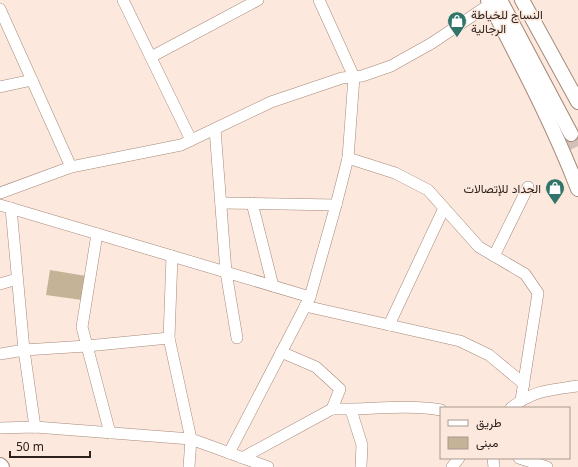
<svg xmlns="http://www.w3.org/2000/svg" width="578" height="467" font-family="'Noto Sans',Vazirmatn,sans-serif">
  <rect width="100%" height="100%" fill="#fce8dd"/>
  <!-- building -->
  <polygon fill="#c5b397" points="50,270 86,276 82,300 46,295"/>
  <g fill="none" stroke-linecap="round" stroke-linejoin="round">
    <!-- major-tunnel -->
    <polyline stroke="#d3c0b6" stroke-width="14" stroke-dasharray="14 7" stroke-linecap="butt" points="571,134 578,149"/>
    <!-- minor casing -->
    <g stroke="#a68978" stroke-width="12">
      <g id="minor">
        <polyline points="123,0 191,140"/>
        <polyline points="0,9 71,167"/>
        <polyline points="151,57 258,0"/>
        <polyline points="0,87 32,80"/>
        <polyline points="215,129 226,272 237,338"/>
        <polyline points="348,158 395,173 428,190 479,247 525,274 538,293 521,400"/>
        <polyline points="0,193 71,167 181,145 271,102 342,78 362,76 391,66 432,43 490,4"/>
        <polyline points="221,203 336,205"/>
        <polyline points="252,203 273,286"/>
        <polyline points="0,205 310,297"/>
        <polyline points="11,208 24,350 35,427"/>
        <polyline points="97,234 82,327 110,433"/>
        <polyline points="172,256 169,338 191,439 189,467"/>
        <polyline points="494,256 528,187"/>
        <polyline points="0,284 17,279"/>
        <polyline points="305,306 460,341 489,355 524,384"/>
        <polyline points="389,325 444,208"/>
        <polyline points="0,354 24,350 87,346 169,338"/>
        <path d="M511 408C534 390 550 390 578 386"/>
        <path d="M332 409C368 410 405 404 441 410"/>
        <polyline points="351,410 362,445 361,467"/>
        <polyline points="0,428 35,427 191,439 268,467"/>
        <polyline points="229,453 310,297 336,205 348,158 354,77 319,0"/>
        <polyline points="242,458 332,409 340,389 316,367 281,352"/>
        <polyline points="493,458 494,467"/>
        <polyline points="519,458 547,467"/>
        <polyline points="452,467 459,458"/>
      </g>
    </g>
    <!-- major casing -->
    <g stroke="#a68978" stroke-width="16">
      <g id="major">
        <path d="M488 0C520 62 553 124 578 189"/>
        <polyline points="500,0 571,134"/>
        <polyline points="522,0 578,102"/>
        <polyline points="0,465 2,467"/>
      </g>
    </g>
    <!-- minor -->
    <use href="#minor" stroke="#fff" stroke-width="11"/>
    <!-- major -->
    <use href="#major" stroke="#fff" stroke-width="14"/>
  </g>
  <!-- icons -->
  <defs>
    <g id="shop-pin" transform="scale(1)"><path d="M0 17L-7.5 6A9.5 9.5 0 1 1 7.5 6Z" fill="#30756a" stroke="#fce8dd"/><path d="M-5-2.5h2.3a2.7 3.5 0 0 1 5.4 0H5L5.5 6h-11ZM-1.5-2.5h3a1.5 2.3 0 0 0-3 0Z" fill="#fff"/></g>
  </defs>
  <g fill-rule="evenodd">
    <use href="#shop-pin" x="457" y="21"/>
    <use href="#shop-pin" x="555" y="188"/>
  </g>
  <g text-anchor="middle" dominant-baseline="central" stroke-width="3" stroke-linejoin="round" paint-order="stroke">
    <!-- poi labels -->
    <g font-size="12" fill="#2e221c" stroke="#fce8dd" text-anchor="start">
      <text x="471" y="14">النساج للخياطة<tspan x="471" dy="14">الرجالية</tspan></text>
      <text x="541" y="188" text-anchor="end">الحداد للإتصالات</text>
    </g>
  </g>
  <!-- legend -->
  <rect x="440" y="407" width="130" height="52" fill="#fce8dd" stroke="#aa9990"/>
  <rect x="448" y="420" width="20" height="6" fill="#ffffff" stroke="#aa9990"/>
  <text x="476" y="427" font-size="12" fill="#2e221c">طريق</text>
  <rect x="448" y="437" width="20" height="12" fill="#c5b397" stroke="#aa9990"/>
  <text x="476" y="447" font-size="12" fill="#2e221c">مبنى</text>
  <!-- scale -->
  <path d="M10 451v6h80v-6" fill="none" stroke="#2e221c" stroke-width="2"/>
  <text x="16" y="451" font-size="12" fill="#2e221c" stroke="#fce8dd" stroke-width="3" paint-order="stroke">50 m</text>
</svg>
